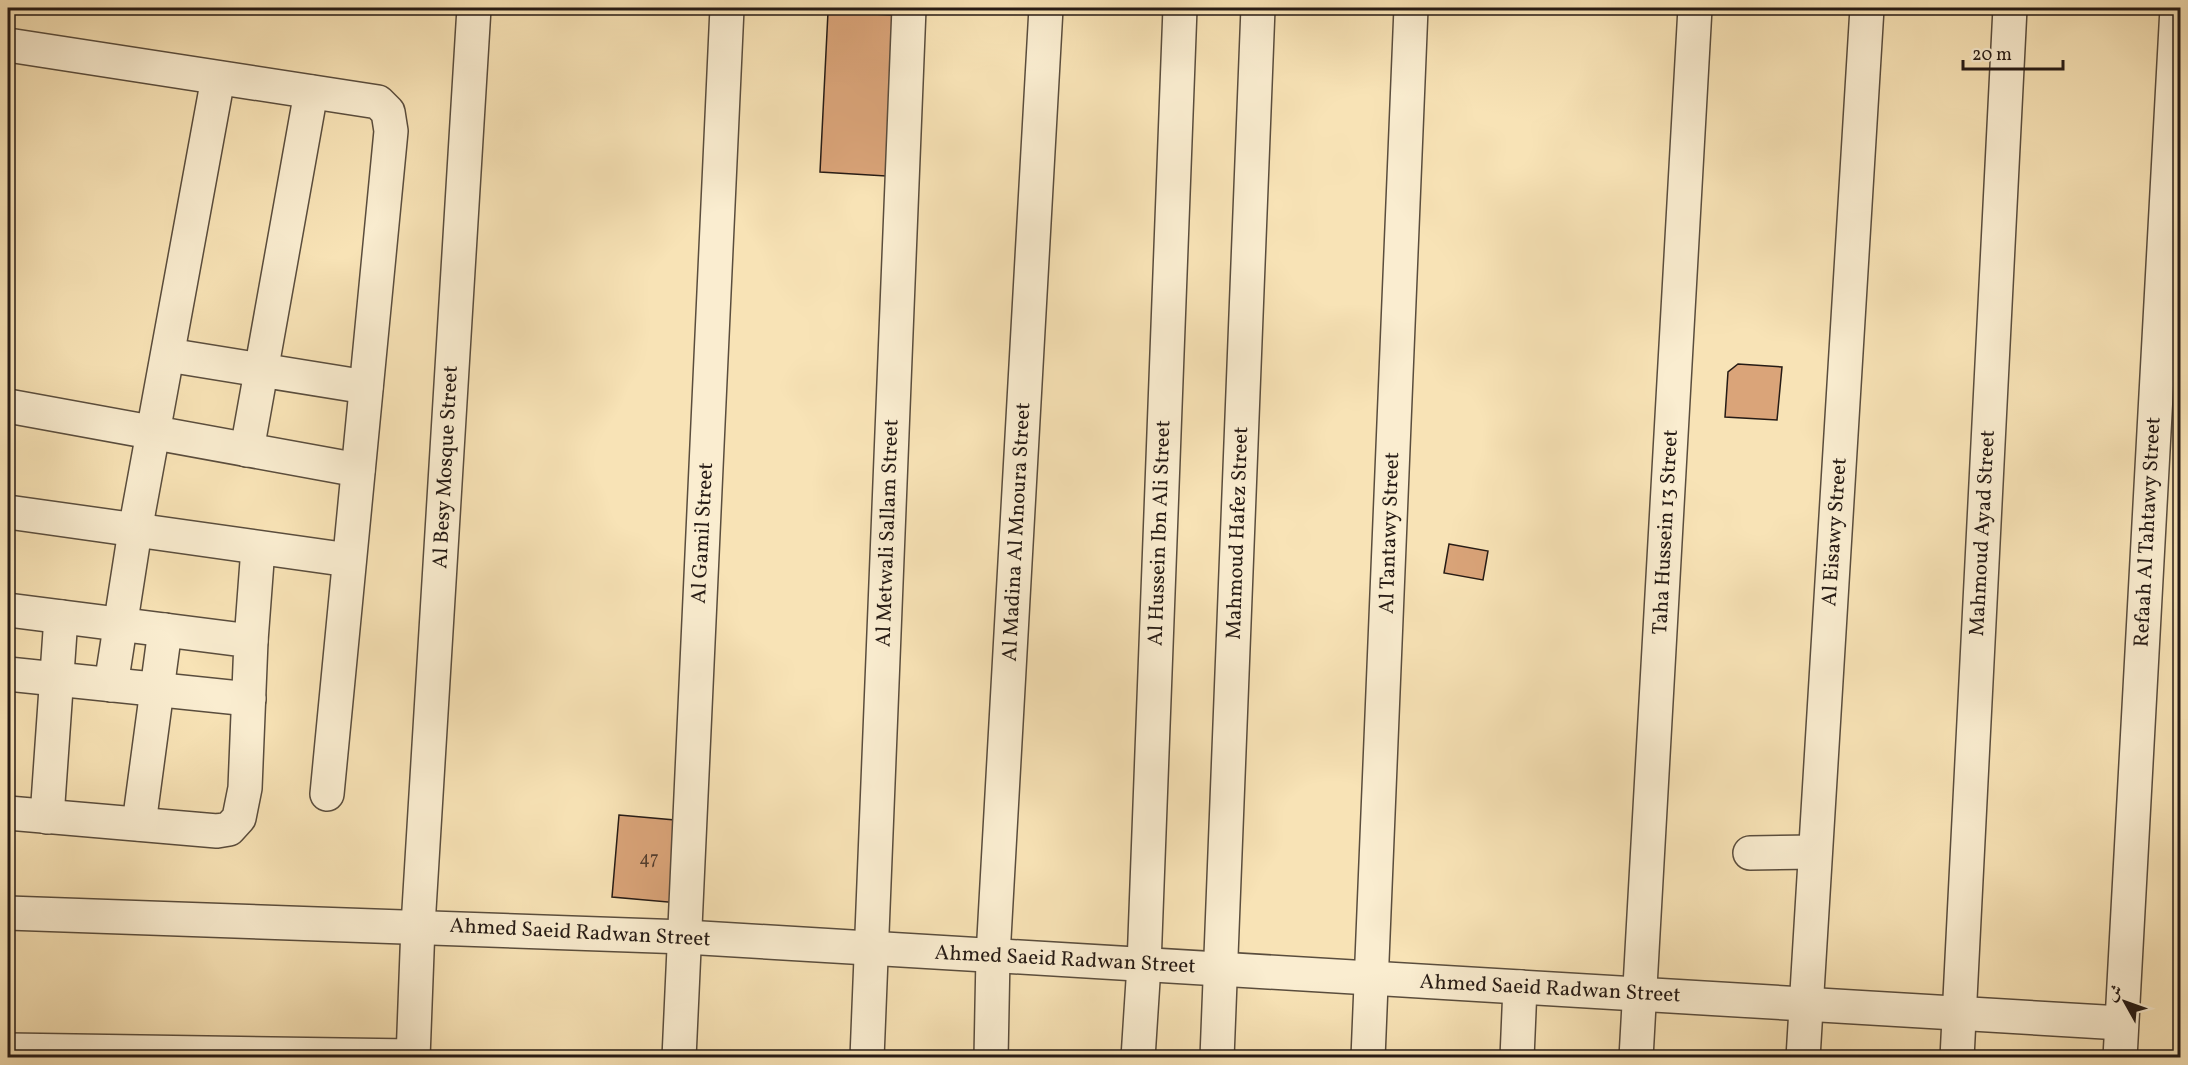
<svg xmlns="http://www.w3.org/2000/svg" width="2188" height="1065" font-family="Vollkorn,Amiri,serif">
  <rect width="100%" height="100%" fill="#f8e3b6"/>
  <filter id="stains"><feTurbulence type="fractalNoise" baseFrequency=".00333" numOctaves="4"/><feColorMatrix values="0 0 0 0 .2 0 0 0 0 .09 0 0 0 0 .02 0 0 0 .5 -.17"/></filter>
  <radialGradient id="worn" r=".72"><stop offset=".6" stop-color="#630" stop-opacity="0"/><stop offset="1" stop-color="#630" stop-opacity=".3"/></radialGradient>
  <!-- building -->
  <g fill="#daa479" stroke="#261b15" stroke-width="1.5">
    <polygon points="828,12 894,15 886,176 820,172"/>
    <polygon points="1738,364 1782,367 1777,420 1725,417 1728,372"/>
    <polygon points="1449,544 1488,551 1483,580 1444,573"/>
    <polygon points="619,815 686,821 679,903 612,897"/>
  </g>
  <g fill="none" stroke-linecap="round" stroke-linejoin="round">
    <!-- minor casing -->
    <g stroke="#5a4d3d" stroke-width="36">
      <g id="minor">
        <polyline points="8,45 378,102 388,112 391,131 327,794"/>
        <polyline points="168,355 366,387"/>
        <polyline points="8,406 358,470"/>
        <polyline points="247,450 311,92"/>
        <polyline points="8,512 349,560"/>
        <polyline points="8,610 251,641 245,788 239,818 229,829 217,831 8,813"/>
        <polyline points="251,641 258,548"/>
        <polyline points="8,674 249,699"/>
        <polyline points="111,685 135,531 218,78"/>
        <polyline points="47,817 61,617"/>
        <polyline points="139,824 165,630"/>
        <polyline points="1750,853 1815,852"/>
        <polyline points="8,913 685,937 2121,1023"/>
        <polyline points="8,1050 413,1056"/>
        <polyline points="413,1058 418,926 474,8"/>
        <polyline points="679,1058 727,8"/>
        <polyline points="867,1058 909,8"/>
        <polyline points="991,1058 993,956 1046,8"/>
        <polyline points="1138,1058 1144,965 1180,8"/>
        <polyline points="1217,1058 1258,8"/>
        <polyline points="1368,1058 1411,8"/>
        <polyline points="1517,1058 1520,987"/>
        <polyline points="1636,1058 1695,8"/>
        <polyline points="1803,1058 1867,8"/>
        <polyline points="1957,1058 2010,8"/>
        <polyline points="2120,1058 2177,8"/>
      </g>
    </g>
    <!-- minor -->
    <use href="#minor" stroke="#faedd0" stroke-width="33"/>
  </g>
  <g text-anchor="middle" dominant-baseline="central" stroke-width="5" stroke-linejoin="round" paint-order="stroke">
    <!-- number labels -->
    <g font-size="18" fill="#533d2e">
      <text x="649" y="859">47</text>
    </g>
    <!-- street labels -->
    <g font-size="21" fill="#261b15" stroke="#faedd0">
      <text transform="translate(446 467) rotate(-87)">Al Besy Mosque Street</text>
      <text transform="translate(1017 532) rotate(-87)">Al Madina Al Mnoura Street</text>
      <text transform="translate(1666 532) rotate(-87)">Taha Hussein 13 Street</text>
      <text transform="translate(1835 532) rotate(-86)">Al Eisawy Street</text>
      <text transform="translate(2148 532) rotate(-87)">Refaah Al Tahtawy Street</text>
      <text transform="translate(703 533) rotate(-87)">Al Gamil Street</text>
      <text transform="translate(888 533) rotate(-88)">Al Metwali Sallam Street</text>
      <text transform="translate(1160 533) rotate(-88)">Al Hussein Ibn Ali Street</text>
      <text transform="translate(1238 533) rotate(-88)">Mahmoud Hafez Street</text>
      <text transform="translate(1390 533) rotate(-88)">Al Tantawy Street</text>
      <text transform="translate(1983 533) rotate(-87)">Mahmoud Ayad Street</text>
      <text transform="translate(580 933) rotate(3)">Ahmed Saeid Radwan Street</text>
      <text transform="translate(1065 960) rotate(3)">Ahmed Saeid Radwan Street</text>
      <text transform="translate(1550 989) rotate(3)">Ahmed Saeid Radwan Street</text>
    </g>
  </g>
  <!-- margin -->
  <rect width="2188" height="1065" fill="none" stroke="#f8e3b6" stroke-width="30"/>
  <rect x="9" y="9" width="2170" height="1047" fill="none" stroke="#261b15" stroke-width="3"/>
  <rect x="15" y="15" width="2158" height="1035" fill="none" stroke="#261b15" stroke-width="1.5"/>
  <!-- north arrow -->
  <g transform="translate(2125 1002) rotate(310)" stroke="#faedd0" stroke-width="4.5" paint-order="stroke">
  <path d="M0-4.5L10 22L0 15L-10 22Z" fill="#261b15"/>
  <text y="-9" font-size="16" font-weight="bold" text-anchor="middle" fill="#261b15">ش</text>
  </g>
  <!-- scale -->
  <path d="M1963 60v9h100v-9" fill="none" stroke="#261b15" stroke-width="3"/>
  <text x="1972" y="60" font-size="18" fill="#261b15" stroke="#faedd0" stroke-width="4.5" paint-order="stroke">20 m</text>
  <rect width="100%" height="100%" filter="url(#stains)"/>
  <rect width="100%" height="100%" fill="url(#worn)"/>
</svg>
